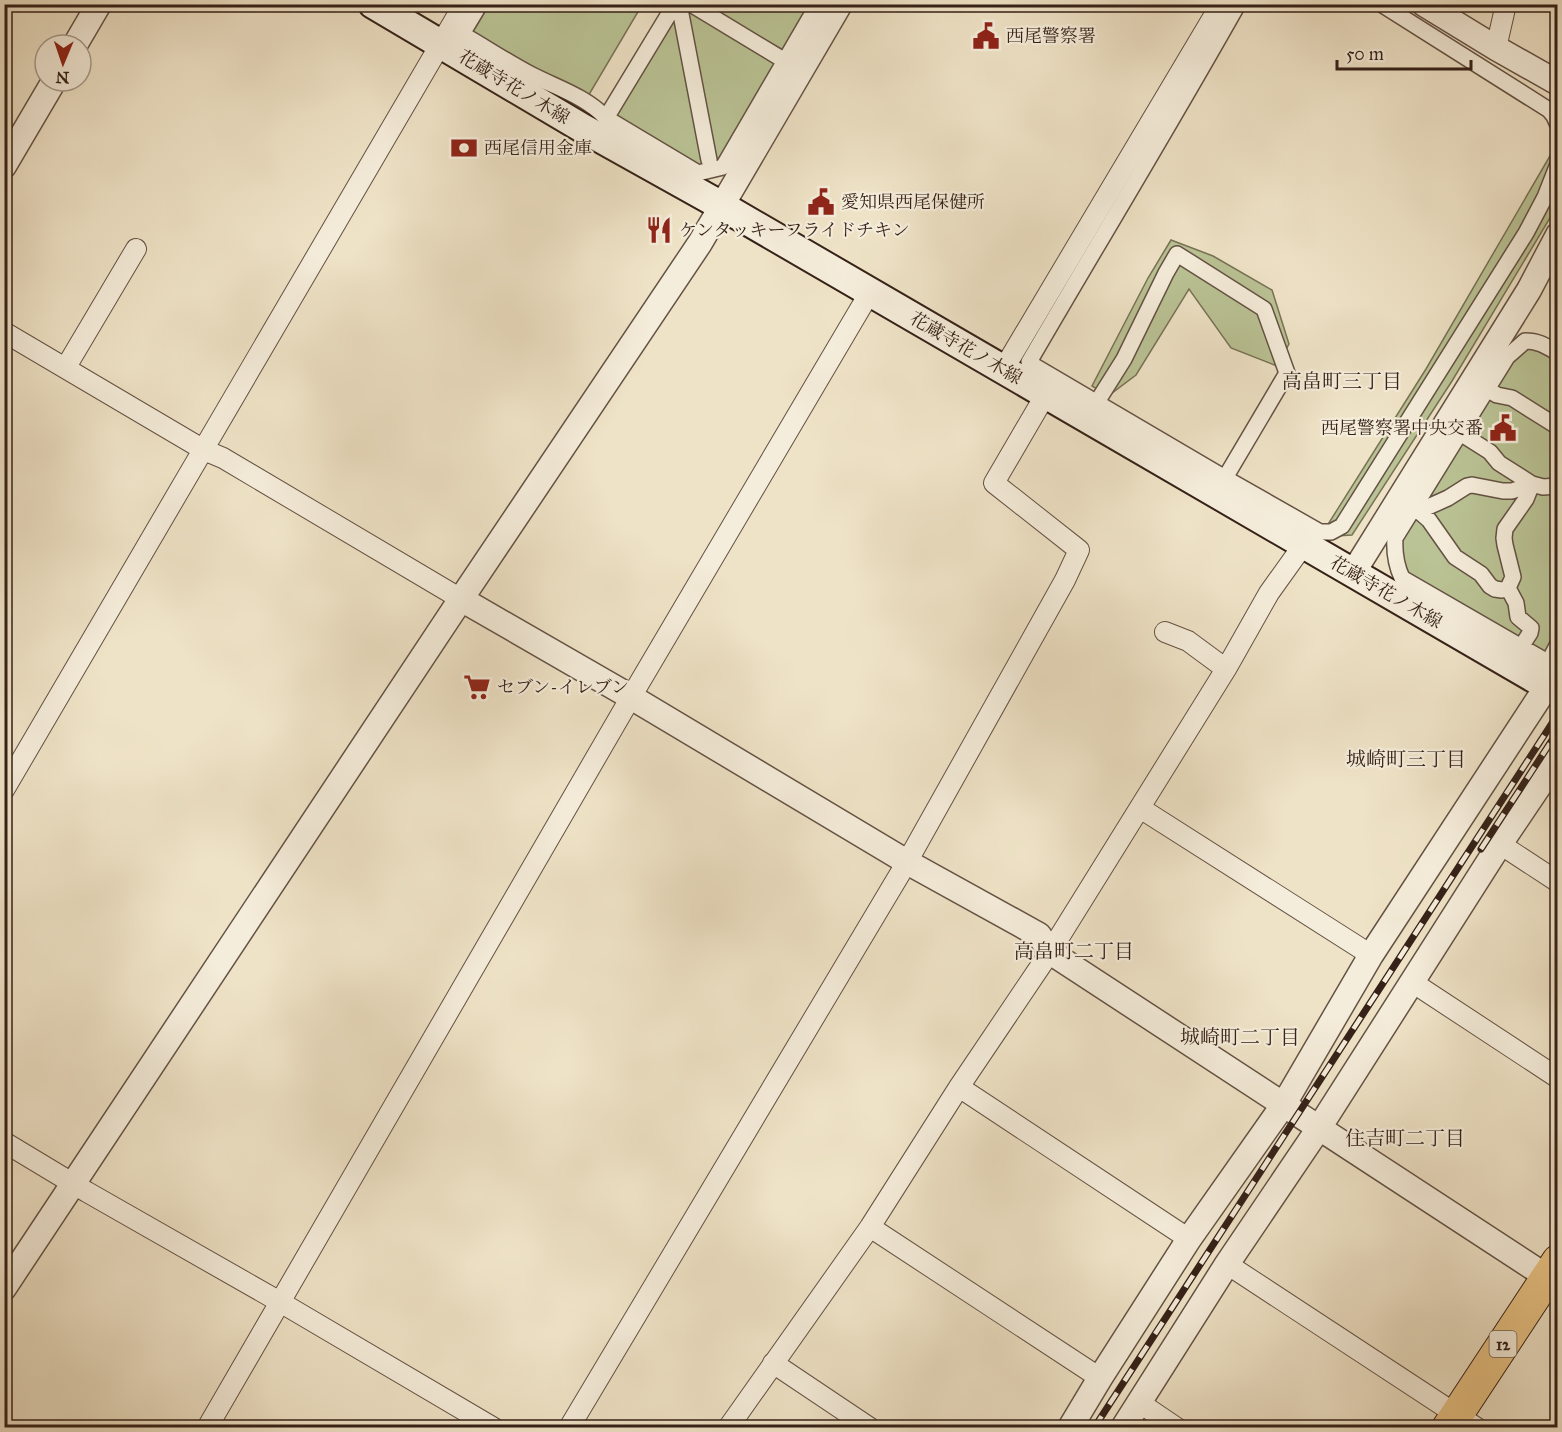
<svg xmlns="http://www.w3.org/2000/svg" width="1562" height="1432" font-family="'IM FELL Great Primer','Noto Serif JP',serif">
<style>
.green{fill:#bac395;stroke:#787256;stroke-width:1.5}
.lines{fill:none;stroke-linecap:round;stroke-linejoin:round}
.pedestrian-casing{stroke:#645244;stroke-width:18}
.minor-casing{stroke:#645244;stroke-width:22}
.tertiary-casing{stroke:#645244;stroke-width:27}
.secondary-casing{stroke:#352118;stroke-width:32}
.primary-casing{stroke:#352118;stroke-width:34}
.pedestrian{stroke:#f5eddb;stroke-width:15}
.minor{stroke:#f5eddb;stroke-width:20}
.tertiary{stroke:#f5eddb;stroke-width:24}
.secondary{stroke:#f5eddb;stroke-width:28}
.primary{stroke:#e8c284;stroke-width:32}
.rail-casing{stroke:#352118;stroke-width:7}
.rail{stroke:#f5eddb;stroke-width:4.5;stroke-dasharray:14;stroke-linecap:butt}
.labels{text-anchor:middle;stroke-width:4.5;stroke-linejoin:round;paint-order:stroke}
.shield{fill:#f5eddb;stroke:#6f5e52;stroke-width:1.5}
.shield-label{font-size:16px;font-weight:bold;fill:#352118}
.poi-label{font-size:18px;fill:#352118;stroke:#f5eddb;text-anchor:start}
.street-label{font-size:18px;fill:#352118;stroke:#f5eddb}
.neighbourhood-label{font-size:20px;fill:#352118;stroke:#f5eddb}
</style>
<rect width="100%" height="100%" fill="#efe3c7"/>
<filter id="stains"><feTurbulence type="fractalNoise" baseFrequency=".00333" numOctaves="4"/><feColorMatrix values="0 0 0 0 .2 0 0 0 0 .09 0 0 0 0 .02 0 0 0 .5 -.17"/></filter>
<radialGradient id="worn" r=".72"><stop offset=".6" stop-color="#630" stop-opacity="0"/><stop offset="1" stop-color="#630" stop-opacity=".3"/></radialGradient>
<!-- green -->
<path class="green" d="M706,4L812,5L785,51L709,8L793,60L726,170L700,180L599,122L666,5H701L707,7Z
M484,5H642L587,98L472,32L473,24Z
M1554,149L1557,150L1558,202L1556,208L1452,381L1352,535L1320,537L1426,369Z
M1171,240L1213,256L1272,290L1289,344L1277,366L1231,348L1189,289L1136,375L1108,396L1092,386L1148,278Z
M1540,346L1557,358V662L1405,573L1397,543L1493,386L1525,347Z"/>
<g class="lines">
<defs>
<path id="pedestrian" d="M480,4L462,34C485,47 507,62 530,74C557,88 585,96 606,118L698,173L723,167L818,4
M679,4L709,160
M691,4L785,61
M1381,4L1549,110L1554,116L1558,125
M606,118L675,4
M1558,353C1546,346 1539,341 1525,341L1507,357L1395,538C1394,553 1396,565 1402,578L1558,668
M1029,362C1098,243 1170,125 1238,4
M1031,364L1225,478L1320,532H1331L1342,526L1526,233L1545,197L1558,164
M1487,389L1497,395L1512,398L1558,427
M1097,402L1124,359L1166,273L1177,254L1264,309L1287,373L1225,478
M1460,433L1490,452L1499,463L1532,484L1526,499L1505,529L1504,538L1505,545L1513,577L1508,588L1516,603L1518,617L1531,628L1530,633L1521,647
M1414,507L1429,520L1455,557L1481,574L1490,586L1495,589L1502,590L1508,588
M1419,511L1448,498L1467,486L1472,485L1503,491H1512L1532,484L1543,487L1558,486
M1548,663L1558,644"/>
<path id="minor" d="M1496,48L1506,4
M4,332L204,450L223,458L461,599
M66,367L136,249
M1003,370L1221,4
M1165,632L1188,641L1226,669
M4,790L464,4
M1140,808L1371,955
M1500,844L1558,882
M1412,982L1558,1078
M959,1087L1189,1239
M4,1142L87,1192L280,1302L494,1428
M870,1227L1100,1378
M1227,1264L1477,1428
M773,1363L870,1428
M1140,1403L1177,1428
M207,1428L631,697L870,292
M569,1428L907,862L1065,580L1079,550L994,483L1046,394
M728,1428L870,1227L959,1087L1050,952L1226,669L1269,593L1304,544"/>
<path id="tertiary" d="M1424,4L1496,48L1558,83
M75,45L99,4
M4,166L54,81
M1353,573L1529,290L1558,235
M461,599L631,697L907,862L1039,935L1050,952L1558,1284
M4,1288L461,599L700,243L840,4
M1070,1428L1100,1378L1189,1239L1284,1104L1371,955L1547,686
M1123,1428L1227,1264L1319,1128L1500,844L1558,758"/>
<path id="secondary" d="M373,4L584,129L722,206L1558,692"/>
<path id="primary" d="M1448,1428L1558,1261"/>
</defs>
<!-- pedestrian casing -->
<use href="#pedestrian" class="pedestrian-casing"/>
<!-- minor casing -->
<use href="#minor" class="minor-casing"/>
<!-- tertiary casing -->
<use href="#tertiary" class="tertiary-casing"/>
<!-- secondary casing -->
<use href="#secondary" class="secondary-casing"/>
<!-- primary casing -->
<use href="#primary" class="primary-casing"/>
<!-- pedestrian -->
<use href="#pedestrian" class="pedestrian"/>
<!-- minor -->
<use href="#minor" class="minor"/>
<!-- tertiary -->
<use href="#tertiary" class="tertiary"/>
<!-- secondary -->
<use href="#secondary" class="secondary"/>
<!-- primary -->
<use href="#primary" class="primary"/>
<defs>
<path id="rail" d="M1481,849L1558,731
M1094,1428L1558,714"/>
</defs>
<!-- rail casing -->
<use href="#rail" class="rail-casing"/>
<!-- rail -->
<use href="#rail" class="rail"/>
</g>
<!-- icons -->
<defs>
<symbol id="civic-bare" viewBox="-9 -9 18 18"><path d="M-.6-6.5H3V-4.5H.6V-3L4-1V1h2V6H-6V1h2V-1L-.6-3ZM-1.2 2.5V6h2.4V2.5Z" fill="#8f2418" stroke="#f5eddb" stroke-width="2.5" paint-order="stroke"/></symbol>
<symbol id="bank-bare" viewBox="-9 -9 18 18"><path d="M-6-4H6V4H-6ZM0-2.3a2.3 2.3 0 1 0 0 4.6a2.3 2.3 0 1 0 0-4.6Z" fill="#8f2418" stroke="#f5eddb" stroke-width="2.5" paint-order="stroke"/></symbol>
<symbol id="restaurant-bare" viewBox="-9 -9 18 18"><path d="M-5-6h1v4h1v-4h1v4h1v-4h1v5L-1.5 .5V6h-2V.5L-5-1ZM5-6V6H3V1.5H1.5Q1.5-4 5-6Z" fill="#8f2418" stroke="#f5eddb" stroke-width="2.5" paint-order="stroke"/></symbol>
<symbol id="supermarket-bare" viewBox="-9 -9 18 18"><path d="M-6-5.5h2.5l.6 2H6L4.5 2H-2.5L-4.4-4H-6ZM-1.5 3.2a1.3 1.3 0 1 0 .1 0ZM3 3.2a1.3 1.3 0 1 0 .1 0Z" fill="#8f2418" stroke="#f5eddb" stroke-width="2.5" paint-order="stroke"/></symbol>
</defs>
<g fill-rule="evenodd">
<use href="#civic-bare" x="967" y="17" width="38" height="38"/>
<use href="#bank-bare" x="445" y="129" width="38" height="38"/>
<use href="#civic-bare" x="802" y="183" width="38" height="38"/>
<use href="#restaurant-bare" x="640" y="211" width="38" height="38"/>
<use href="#civic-bare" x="1484" y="409" width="38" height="38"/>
<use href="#supermarket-bare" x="458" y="668" width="38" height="38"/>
</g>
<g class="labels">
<!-- shield labels -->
<rect class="shield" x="1489.5" y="1331" width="27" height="26" rx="4.5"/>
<g class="shield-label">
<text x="1503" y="1350">12</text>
</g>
<!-- poi labels -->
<g class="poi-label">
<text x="1006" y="42">西尾警察署</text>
<text x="484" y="154">西尾信用金庫</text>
<text x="841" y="208">愛知県西尾保健所</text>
<text x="679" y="236">ケンタッキーフライドチキン</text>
<text x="1483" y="434" text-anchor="end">西尾警察署中央交番</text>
<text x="497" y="693">セブン-イレブン</text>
</g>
<!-- street labels -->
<g class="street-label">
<text transform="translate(514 87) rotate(31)" y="6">花蔵寺花ノ木線</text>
<text transform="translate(966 348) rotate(30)" y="6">花蔵寺花ノ木線</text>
<text transform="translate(1386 592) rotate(30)" y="6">花蔵寺花ノ木線</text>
</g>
<!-- neighbourhood labels -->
<g class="neighbourhood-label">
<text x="1342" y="388">高畠町三丁目</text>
<text x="1406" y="766">城崎町三丁目</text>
<text x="1074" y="958">高畠町二丁目</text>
<text x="1240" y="1044">城崎町二丁目</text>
<text x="1405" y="1145">住吉町二丁目</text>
</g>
</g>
<!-- margin -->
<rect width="1562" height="1432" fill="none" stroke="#efe3c7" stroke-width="24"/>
<rect x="6" y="6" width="1550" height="1420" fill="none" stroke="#352118" stroke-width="3"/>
<rect x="12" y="12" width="1538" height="1408" fill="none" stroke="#352118" stroke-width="1.5"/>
<!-- north arrow -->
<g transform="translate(63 63) rotate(182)"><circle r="28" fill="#f5eddb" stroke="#a89b8d" stroke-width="1.5"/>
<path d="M0-4.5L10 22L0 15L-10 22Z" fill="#8f2418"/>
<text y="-9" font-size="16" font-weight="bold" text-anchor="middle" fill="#352118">N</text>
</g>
<!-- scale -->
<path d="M1337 60v9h134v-9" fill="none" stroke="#352118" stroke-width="3"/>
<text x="1346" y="60" font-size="18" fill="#352118" stroke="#f5eddb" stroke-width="4.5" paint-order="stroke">50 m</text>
<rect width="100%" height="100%" filter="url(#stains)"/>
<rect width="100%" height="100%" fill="url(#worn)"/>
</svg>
